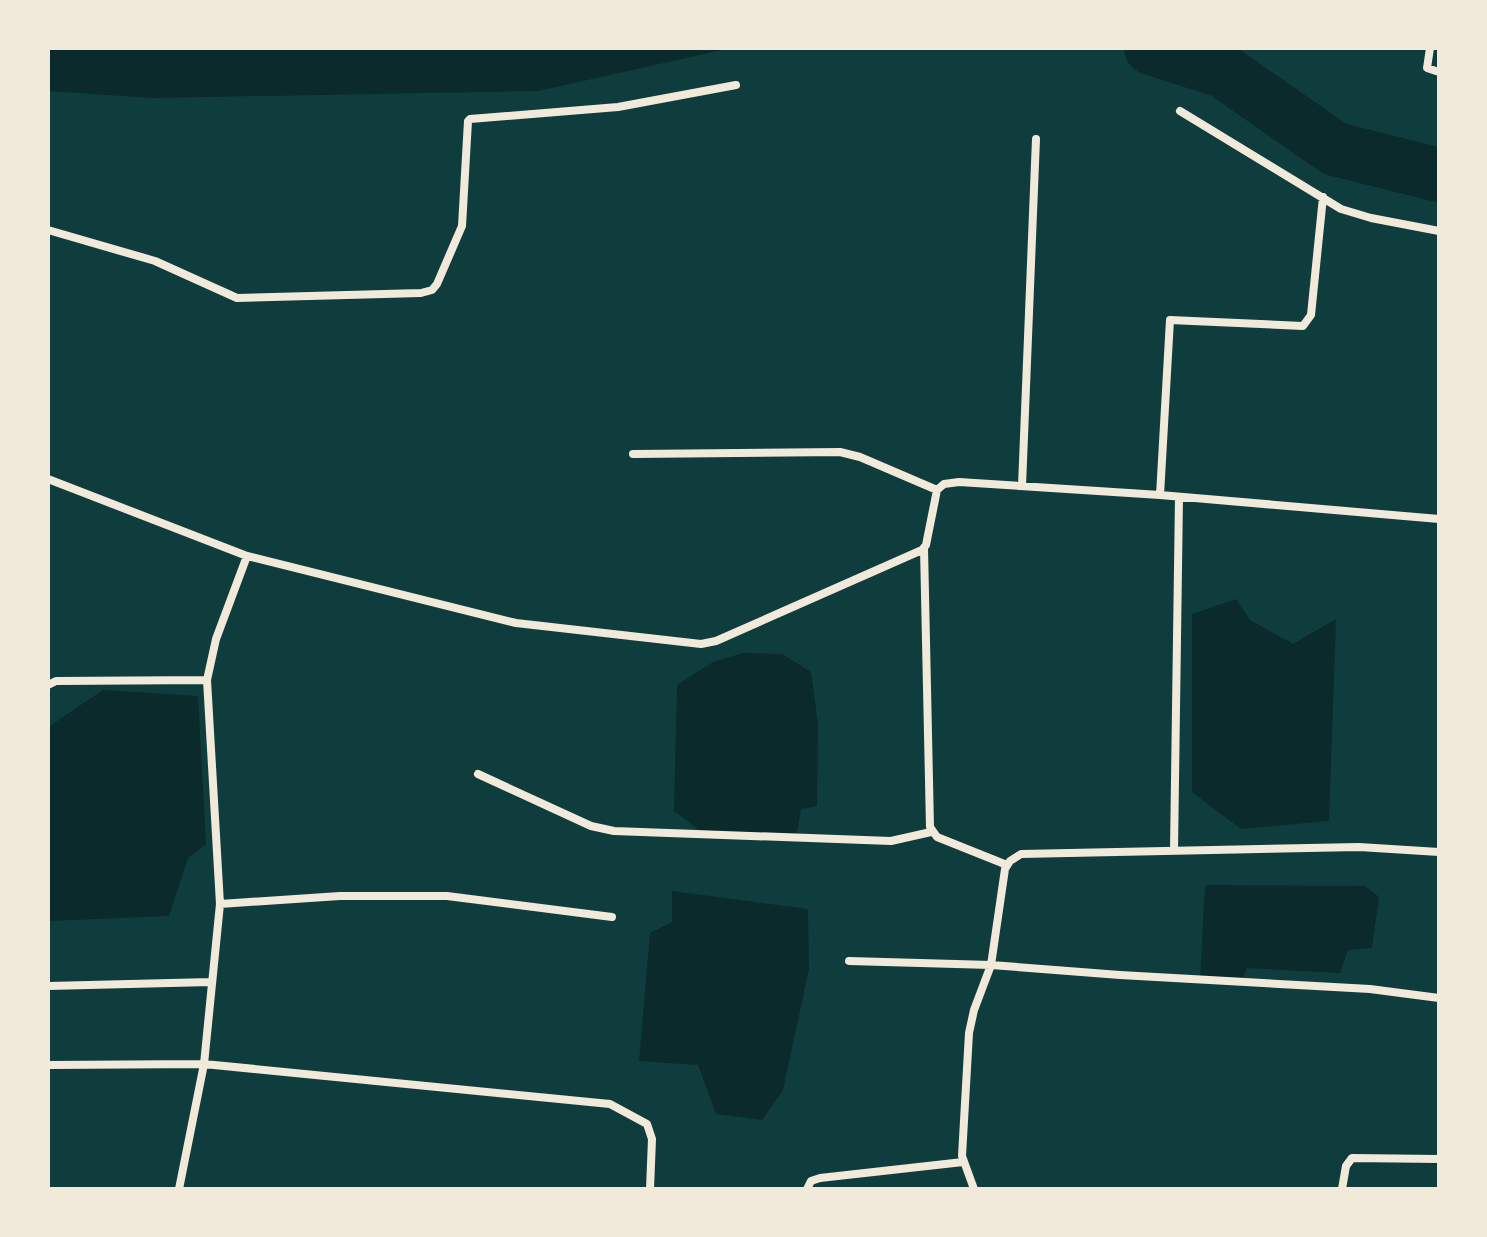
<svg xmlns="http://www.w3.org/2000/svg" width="1487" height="1237" font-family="Figtree,sans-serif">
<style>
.water{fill:#0a2a2b}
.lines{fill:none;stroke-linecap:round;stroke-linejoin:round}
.river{stroke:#0a2a2b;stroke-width:54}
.minor{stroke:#f1e9da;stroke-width:8}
</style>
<rect width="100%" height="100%" fill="#0f3d3e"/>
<!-- water -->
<path class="water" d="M48,48H731L538,91L152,98L48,91Z
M1236,599L1250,620L1293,644L1336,619L1329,821L1241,829L1192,792V614Z
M743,653L782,654L811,672L818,724L817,806L801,809L796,837L699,830L674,811L677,685L713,662Z
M103,690L198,696L206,844L188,858L169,916L48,921V727Z
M1205,885L1365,886L1379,897L1372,948L1348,950L1340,973L1247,968L1240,985L1200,981Z
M672,891L808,909L809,969L783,1090L762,1120L716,1114L698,1065L639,1061L650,933L672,922Z"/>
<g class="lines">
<!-- river -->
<path class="river" d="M1151,48L1223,71L1335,149L1439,175"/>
<!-- minor -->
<path class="minor" d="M1430,48L1427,68L1439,72
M1180,111L1341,209L1371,218L1439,231
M48,230L155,261L237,298L421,293L432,290L437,284L462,226L468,121L470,119L618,107L736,85
M633,454L840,452L860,457L937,490
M48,479L247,556L516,623L701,644L716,641L922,550L926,545L937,490L944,484L959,482L1160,495L1439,519
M1022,486L1036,139
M1160,495L1170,320L1303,326L1311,315L1323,197
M924,548L930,827L937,837L1007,865
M48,685L56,681L207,680
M478,774L591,826L614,831L891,841L931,832
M1174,851L1179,497
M220,904L340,896H447L612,917
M849,961L991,965L1120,975L1370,989L1439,998
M48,986L211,982
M48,1065L204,1064L220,904L207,680L216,639L247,556
M179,1189L204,1064L610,1104L647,1124L652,1139L650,1189
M807,1189L811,1181L820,1178L963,1162
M974,1189L962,1156L969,1033L974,1010L991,965L1005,869L1010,861L1021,854L1359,847L1439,852
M1342,1189L1346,1166L1352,1158L1439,1159"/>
</g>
<!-- border -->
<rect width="1487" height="1237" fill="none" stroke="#f1e9da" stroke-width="100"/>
</svg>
